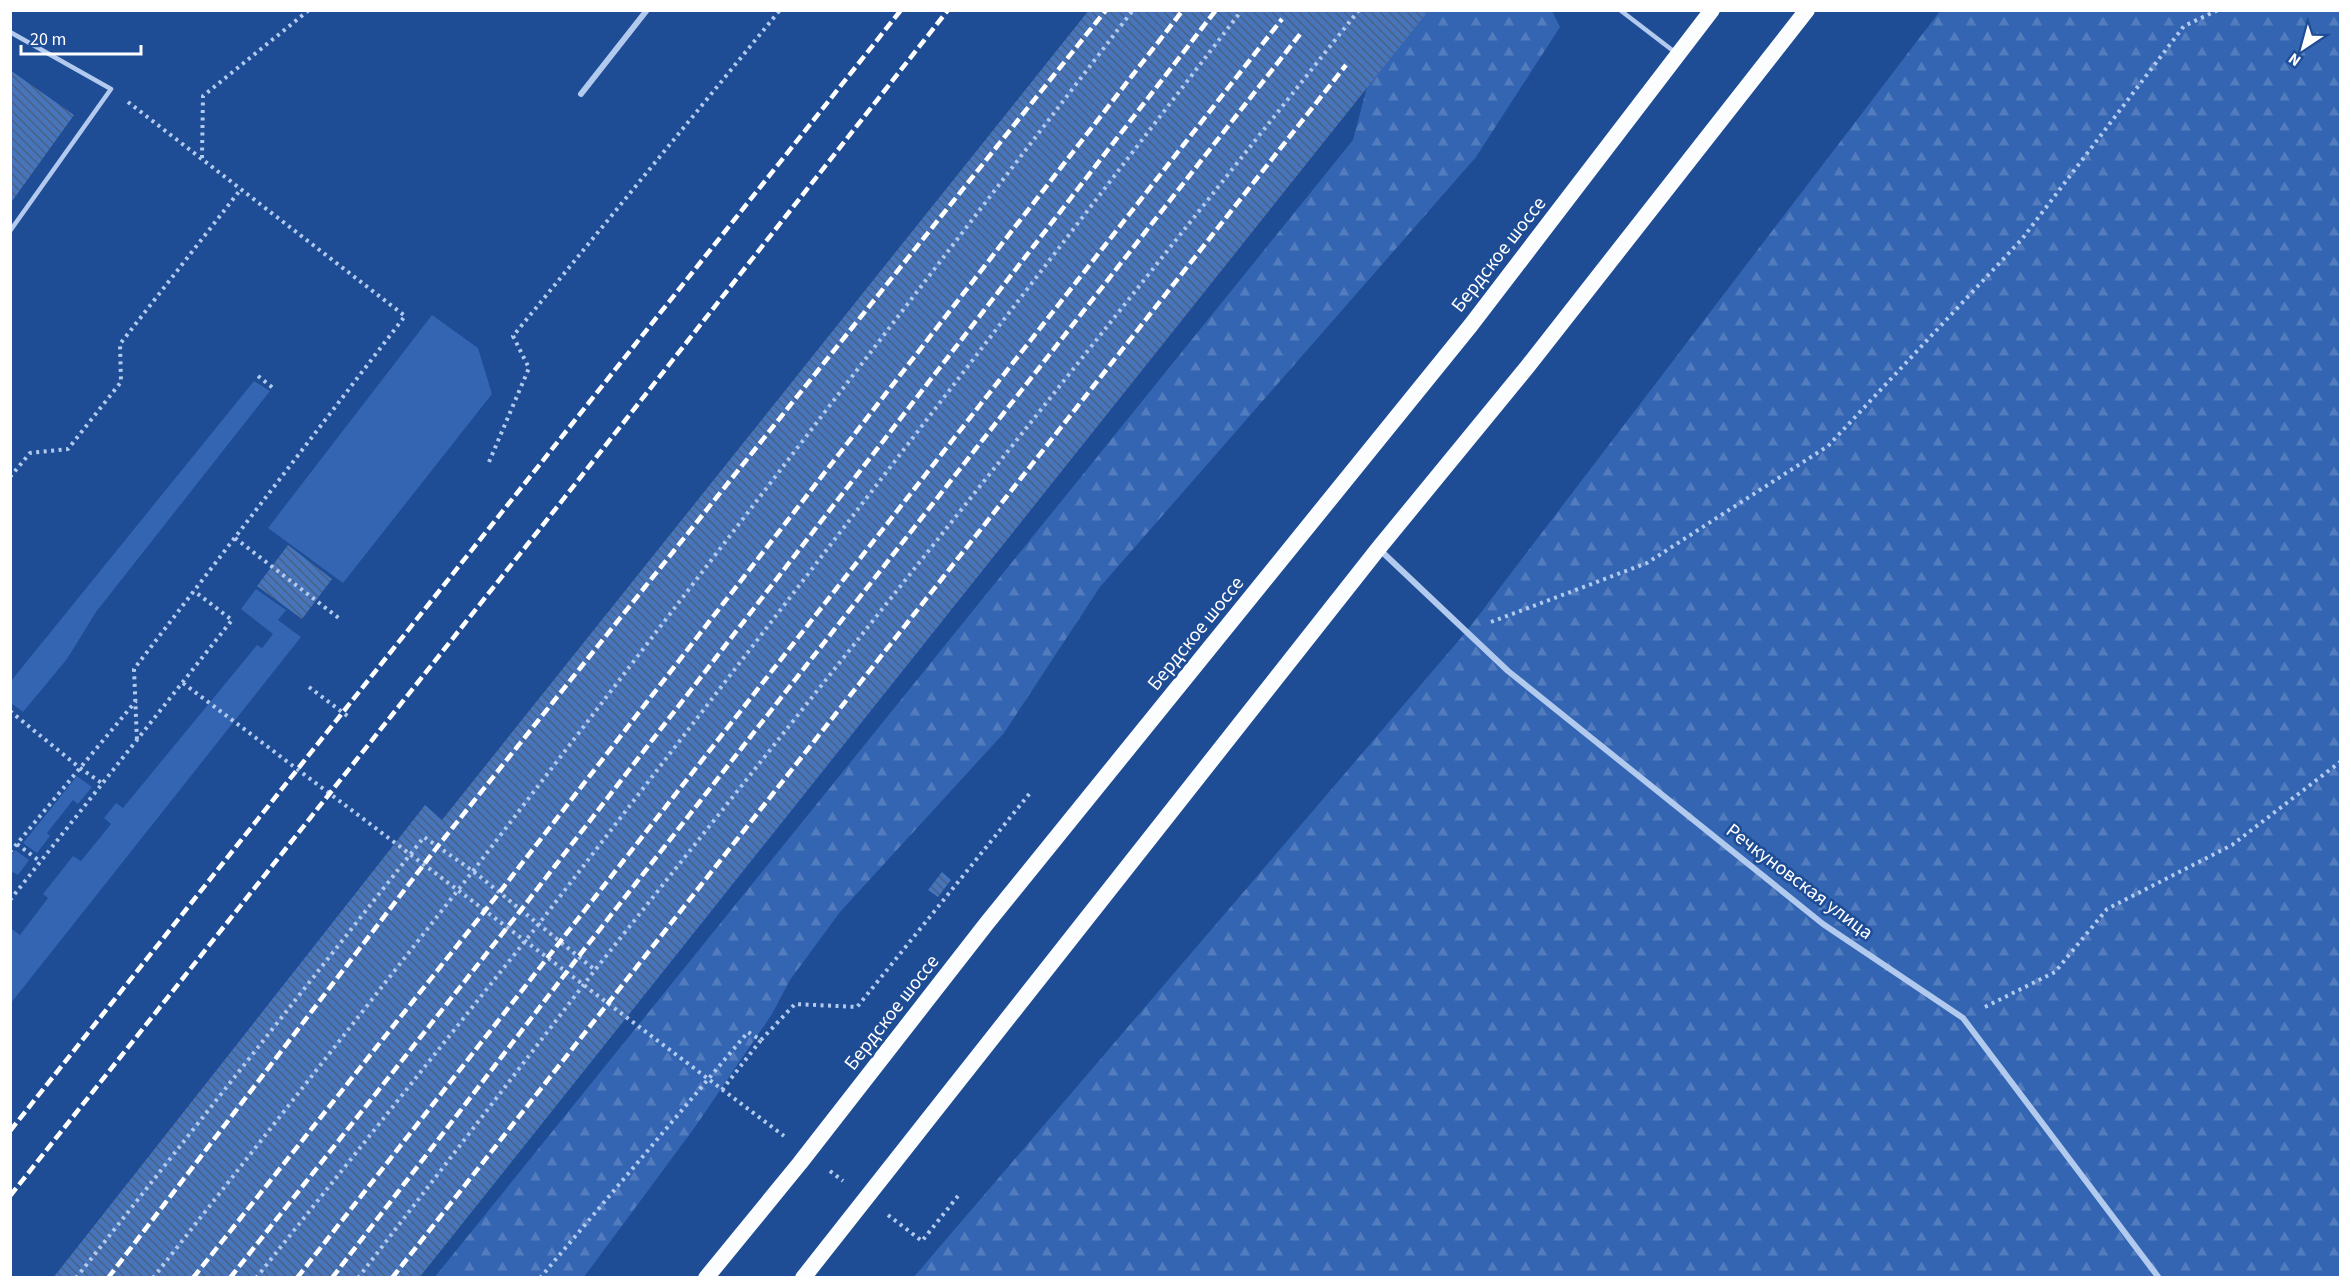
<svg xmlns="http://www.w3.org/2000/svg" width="2351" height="1288" font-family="'Source Sans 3',sans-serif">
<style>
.grass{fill:#3365b2}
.forest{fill:url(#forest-firs)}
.building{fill:url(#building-back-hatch)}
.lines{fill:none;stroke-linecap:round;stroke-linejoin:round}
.path{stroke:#b2caee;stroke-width:4;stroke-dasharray:3 4.5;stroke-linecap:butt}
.service{stroke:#b2caee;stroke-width:4.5}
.minor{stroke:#b2caee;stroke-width:6}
.trunk{stroke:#fcfdff;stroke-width:16}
.rail{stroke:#fff;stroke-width:4.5;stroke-dasharray:10 4.5;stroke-linecap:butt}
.labels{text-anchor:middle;stroke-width:5;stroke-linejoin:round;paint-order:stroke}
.street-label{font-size:20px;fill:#fff;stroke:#1e4c95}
</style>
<defs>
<pattern id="forest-firs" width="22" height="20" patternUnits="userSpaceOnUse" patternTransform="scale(1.5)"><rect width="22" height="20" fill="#3365b2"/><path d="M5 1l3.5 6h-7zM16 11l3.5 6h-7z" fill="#527cbe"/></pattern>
<pattern id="building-back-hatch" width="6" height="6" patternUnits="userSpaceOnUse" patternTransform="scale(1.5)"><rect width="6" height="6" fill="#4775bb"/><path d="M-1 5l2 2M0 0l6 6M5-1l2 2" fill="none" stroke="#4a6084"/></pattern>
</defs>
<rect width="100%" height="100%" fill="#1e4c95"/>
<!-- grass -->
<path class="grass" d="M432,315L478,348L492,394L343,583L268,528Z
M254,381L270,391L96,612L67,659L23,712L11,703V681Z
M256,589L286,610L278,620L301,637L11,1003V932L12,929L20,935L48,898L43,894L73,856L81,861L111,824L104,818L116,803L123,808L257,645L262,648L273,634L241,609Z
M77,776L92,787L78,804L73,800L47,833L50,836L37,853L23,843Z
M15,850L29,860L18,875L13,872L11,875V856Z"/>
<!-- forest -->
<path class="forest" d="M1387,11H1552L1560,27L1476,157L1100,587L1004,733L840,912L790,980L772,1014L695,1127L584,1277L434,1278L1353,140Z
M1940,11H2340V1277L913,1278L1466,632Z"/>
<!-- building -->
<path class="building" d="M1089,10H1429L419,1278H53L425,805L442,820Z
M10,70L74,115L10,204Z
M288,545L332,579L302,619L257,586Z
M942,872L951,880L938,897L928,890Z"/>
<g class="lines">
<!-- path -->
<path class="path" d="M128,102L405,316L134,669L137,741
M202,158L203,96L309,10
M258,376L273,388
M489,462L529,368L513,336L780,10
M10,477L30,453L68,449L121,382L120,344L241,189
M235,538L340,619
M1491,622L1647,563L1828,446L2022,239L2184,26L2218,10
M183,683L784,1136
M309,687L350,718
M10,711L80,768L103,784
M17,844L41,862
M10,852L136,701
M10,900L232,620L194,591
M1985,1007L2055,972L2107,909L2232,845L2340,762
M722,1090L761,1040
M830,1171L843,1181
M888,1215L922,1241L958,1196
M76,1278L424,837L473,871L595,970
M153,1278L473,871L1133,10
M256,1278L538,925L1242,10
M358,1278L595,970L1359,10
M540,1278L748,1032L761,1040L795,1004L857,1007L1030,793"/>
<!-- service -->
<path class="service" d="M1620,10L1676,53
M10,32L111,89L10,231"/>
<!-- minor -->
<path class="minor" d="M581,94L647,10
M1379,549L1508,671L1823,924L1963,1018L2159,1278"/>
<!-- trunk -->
<path class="trunk" d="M706,1278L800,1163L987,923L1471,325L1712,10
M803,1278L1378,549L1528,366L1807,10"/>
<!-- rail -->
<path class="rail" d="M10,1131L901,10
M10,1196L550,516L948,10
M108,1278L438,846L1106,10
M193,1278L499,893L1183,10
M230,1278L521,910L1216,10
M297,1278L1282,19
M332,1278L579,956L1301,33
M392,1278L1346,65"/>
</g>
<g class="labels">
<!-- street labels -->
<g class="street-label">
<text transform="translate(1498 254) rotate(-52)" y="7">Бердское шоссе</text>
<text transform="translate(1195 633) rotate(-51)" y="7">Бердское шоссе</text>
<text transform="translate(1800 881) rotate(37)" y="7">Речкуновская улица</text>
<text transform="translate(891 1012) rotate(-52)" y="7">Бердское шоссе</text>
</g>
</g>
<!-- border -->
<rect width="2351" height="1288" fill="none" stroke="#ffffff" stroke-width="24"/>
<!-- north arrow -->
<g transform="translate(2303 48) rotate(216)" stroke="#1e4c95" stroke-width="4.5" paint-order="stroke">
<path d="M0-4.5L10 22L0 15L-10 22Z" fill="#ffffff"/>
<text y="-9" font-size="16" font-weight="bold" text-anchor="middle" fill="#ffffff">N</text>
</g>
<!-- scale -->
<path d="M21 45v9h120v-9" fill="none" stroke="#ffffff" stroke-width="3"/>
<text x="30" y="45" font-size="18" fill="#ffffff" stroke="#1e4c95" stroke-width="4.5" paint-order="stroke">20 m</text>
</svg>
